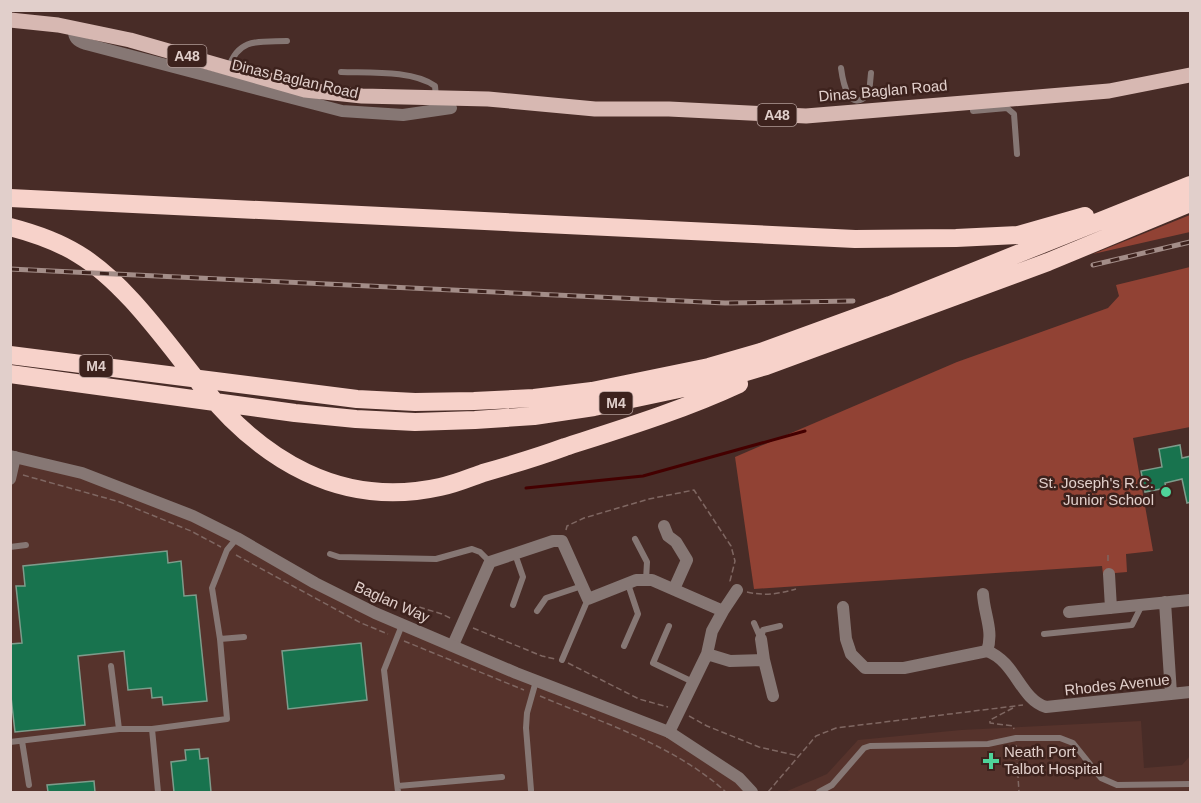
<svg xmlns="http://www.w3.org/2000/svg" width="1201" height="803" font-family="Arial,sans-serif">
<style>
.built{fill:#56332c}
.green{fill:#914234}
.lines{fill:none;stroke-linecap:round;stroke-linejoin:round}
.stream{stroke:#400;stroke-width:3}
.building{fill:#18734e;stroke:#7d9c8b;stroke-width:1.5}
.path{stroke:#7f6762;stroke-width:1.5;stroke-dasharray:6 3;stroke-linecap:butt}
.service{stroke:#867774;stroke-width:6}
.minor{stroke:#867774;stroke-width:12}
.tertiary{stroke:#867774;stroke-width:12}
.primary{stroke:#d7b8b2;stroke-width:15}
.motorway{stroke:#f7d2ca;stroke-width:18}
.rail-casing{stroke:#a38d88;stroke-width:5}
.rail{stroke:#3d221d;stroke-width:3;stroke-dasharray:9;stroke-linecap:butt}
.poi-dot{fill:#4fd399;stroke:#3d221d;stroke-width:2}
.labels{text-anchor:middle;stroke-width:5;stroke-linejoin:round;paint-order:stroke}
.shield{fill:#3d221d;stroke:#b09b97;stroke-width:1.5}
.shield-label{font-size:14px;font-weight:bold;fill:#e1cfcb}
.street-label{font-size:15px;fill:#e1cfcb;stroke:#3d221d}
.poi-label{font-size:15px;fill:#e1cfcb;stroke:#3d221d;text-anchor:end}
</style>
<rect width="100%" height="100%" fill="#482c27"/>
<!-- built -->
<path class="built" d="M10,456L82,473L193,516L315,583L669,732L739,778L747,792H11Z
M1141,721L1144,768L1182,765L1190,756V792H785L827,774L858,740L961,730Z"/>
<!-- green -->
<path class="green" d="M1190,215V232L1093,254Z
M1190,267V427L1133,438L1153,551L1126,554L1127,572L1103,574L1102,566L754,589L735,457L957,362L1108,308L1119,296L1116,285Z"/>
<g class="lines">
<!-- stream -->
<path class="stream" d="M526,488L643,476L805,431"/>
</g>
<!-- building -->
<path class="building" d="M1180,445L1182,458L1191,456V502L1187,503L1182,479L1165,483L1166,488L1145,492L1141,471L1162,467L1159,449Z
M167,551L168,563L181,561L184,596L196,595L207,701L163,705L162,697L152,698L151,688L128,690L124,651L78,656L85,725L15,732L10,688V644L22,643L16,586H25L23,566Z
M361,643L367,700L288,709L282,651Z
M199,749L200,759L208,758L211,792H174L171,762L186,760L185,750Z
M94,781L95,792H48L47,785Z"/>
<g class="lines">
<!-- path -->
<path class="path" d="M23,475L120,502L191,531L221,547
M566,530L567,526L584,518L649,499L694,490L731,546L735,561L730,581L731,582
M236,555L361,623L388,634
M1108,555V564
M747,592C765,596 778,594 796,589
M376,594L442,614L452,619
M473,628L542,656L555,659
M404,641L524,690
M568,663L639,699L668,707
M540,696C603,723 674,745 726,792
M1013,708L990,720V723L1013,726L1014,729
M689,716L707,726L759,747L799,756
M1016,745L1019,792
M768,792L816,736L836,728L1023,705"/>
<!-- service -->
<path class="service" d="M229,67C239,37 260,42 287,41
M841,68C843,83 849,114 869,94L871,73
M341,72C369,73 413,70 435,86L436,97
M972,103L973,111L1007,108L1014,114L1017,154
M635,539L647,562L646,580
M10,547L26,545
M330,554L339,557L436,559L472,549L480,552L490,562
M513,605L523,577L515,554
M537,611L546,598L582,586
M754,623L761,639L763,630L780,626
M669,626L653,663L693,682
M1044,634L1132,625L1142,605
M220,639L244,637
M624,646L638,614L628,584
M562,660L588,599
M111,666L119,729
M152,729L158,792
M22,741L29,785
M10,742L119,729H152L227,719L220,639L212,588L227,550L237,538
M398,786L502,777
M531,790L526,728L527,713L536,681
M398,792L384,670L402,625
M819,792L832,785L864,748L870,746L988,744L1016,738H1060L1073,743L1101,778L1117,785L1190,784"/>
<!-- minor -->
<path class="minor" d="M74,28C73,38 77,41 86,44L342,111L403,115L451,108
M10,479L15,457
M664,526L668,536L676,542L687,560L674,589
M1109,574L1111,608
M983,594C984,614 994,631 987,651
M1165,602L1171,694
M843,607L846,639L851,654L865,668H904L987,651C1016,662 1020,699 1046,707L1190,692
M723,611L737,590
M1069,612L1190,600
M761,639L764,660L773,696
M453,645L490,562L553,541H562L588,599L636,580H652L723,611L712,631L707,654L669,732
M707,654L730,661L764,660"/>
<!-- tertiary -->
<path class="tertiary" d="M10,456L82,473L193,516L237,538L315,583L375,613L516,673L669,732L739,778L752,792"/>
<!-- primary -->
<path class="primary" d="M10,20L58,25L130,40L305,90L362,96L488,99L595,109H669L806,116L1109,91L1190,75"/>
<!-- motorway -->
<path class="motorway" d="M10,198L855,239L956,238L1018,235L1085,216
M10,227C33,233 57,241 78,254C125,282 166,342 201,385C261,460 341,509 440,487C455,484 469,478 483,473C511,465 538,457 565,447C624,428 683,410 739,384
M10,355L357,399L415,402L474,401L534,398L592,391L709,367L761,352L890,305L1190,185
M10,374L295,413L356,419L415,422L475,420L534,416L594,407L712,382L766,366L1048,262L1190,203"/>
<defs>
<path id="rail" d="M1093,265L1190,242
M10,269L725,303L853,301"/>
</defs>
<!-- rail casing -->
<use href="#rail" class="rail-casing"/>
<!-- rail -->
<use href="#rail" class="rail"/>
</g>
<!-- markers -->
<g class="poi-dot">
<circle cx="1166" cy="492" r="6"/>
<path d="M988 752h6v6h6v6h-6v6h-6v-6h-6v-6h6z"/>
</g>
<g class="labels">
<!-- shield labels -->
<g class="shield">
<rect x="167.5" y="45" width="39" height="22" rx="4.5"/>
<rect x="757.5" y="104" width="39" height="22" rx="4.5"/>
<rect x="79.5" y="355" width="33" height="22" rx="4.5"/>
<rect x="599.5" y="392" width="33" height="22" rx="4.5"/>
</g>
<g class="shield-label">
<text x="187" y="61">A48</text>
<text x="777" y="120">A48</text>
<text x="96" y="371">M4</text>
<text x="616" y="408">M4</text>
</g>
<!-- street labels -->
<g class="street-label">
<text transform="translate(295 79) rotate(13)" y="5">Dinas Baglan Road</text>
<text transform="translate(883 91) rotate(-5)" y="5">Dinas Baglan Road</text>
<text transform="translate(392 602) rotate(24)" y="5">Baglan Way</text>
<text transform="translate(1117 685) rotate(-6)" y="5">Rhodes Avenue</text>
</g>
<!-- poi labels -->
<g class="poi-label">
<text x="1154" y="488">St. Joseph's R.C.<tspan x="1154" dy="17">Junior School</tspan></text>
<text x="1004" y="757" text-anchor="start">Neath Port<tspan x="1004" dy="17">Talbot Hospital</tspan></text>
</g>
</g>
<!-- border -->
<rect width="1201" height="803" fill="none" stroke="#e1cfcb" stroke-width="24"/>
</svg>
